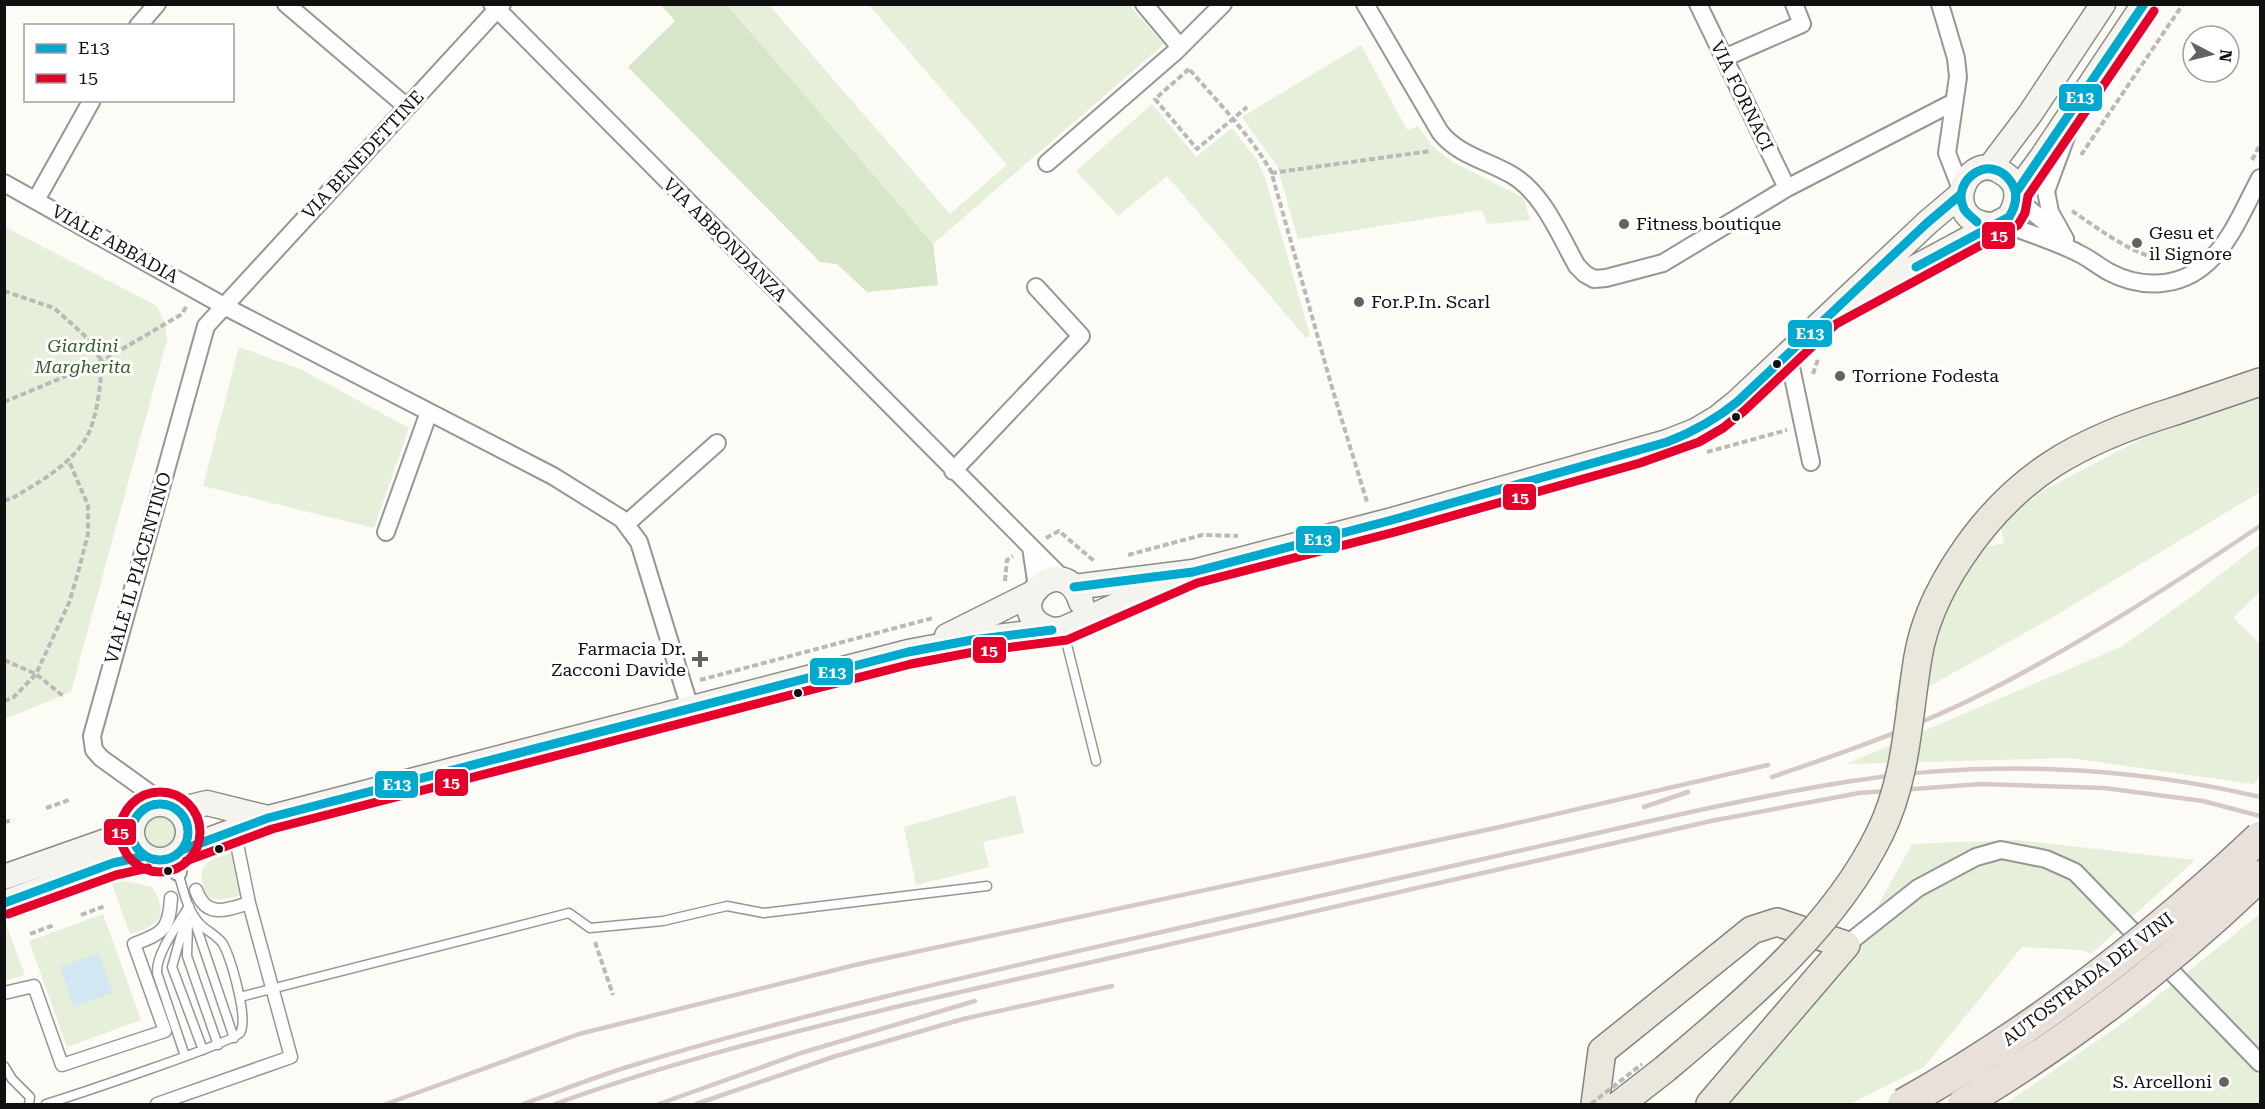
<svg xmlns="http://www.w3.org/2000/svg" width="2265" height="1109" font-family="'Roboto Serif',serif">
<style>
.green{fill:#e6efd9}
.forest{fill:#d7e5c8}
.water{fill:#d1e7f1}
.lines{fill:none;stroke-linecap:round;stroke-linejoin:round}
.service-casing{stroke:#969694;stroke-width:11}
.pedestrian-casing{stroke:#969694;stroke-width:15}
.minor-casing{stroke:#969694;stroke-width:20}
.secondary-casing{stroke:#8d8c8a;stroke-width:27}
.primary-casing{stroke:#848381;stroke-width:30}
.path{stroke:#b9b9b8;stroke-width:4;stroke-dasharray:6 3;stroke-linecap:butt}
.service{stroke:#fffefe;stroke-width:8}
.pedestrian{stroke:#fffefe;stroke-width:12}
.minor{stroke:#fffefe;stroke-width:16}
.secondary{stroke:#f4f3ed;stroke-width:24}
.primary{stroke:#eae7dc;stroke-width:27}
.rail{stroke:#d7c8c8;stroke-width:4.5}
.primary-bridge-casing{stroke:#848381;stroke-width:30;stroke-linecap:butt}
.motorway-bridge-casing{stroke:#848381;stroke-width:33;stroke-linecap:butt}
.path-bridge{stroke:#b9b9b8;stroke-width:4;stroke-dasharray:6 3;stroke-linecap:butt}
.primary-bridge{stroke:#eae7dc;stroke-width:27}
.motorway-bridge{stroke:#e8e0d9;stroke-width:30}
.bus-1-casing{stroke:#fff;stroke-width:14}
.bus-2-casing{stroke:#fff;stroke-width:14}
.bus-1{stroke:#00a9ce;stroke-width:9}
.bus-2{stroke:#e4002b;stroke-width:9}
.poi-dot{fill:#636260;stroke:#fff;stroke-width:2}
.bus-dot{fill:#101010;stroke:#fff;stroke-width:2}
.labels{text-anchor:middle;stroke-width:6;stroke-linejoin:round;paint-order:stroke}
.street-label{font-size:18px;fill:#101010;stroke:#fff}
.poi-label{font-size:18px;fill:#101010;stroke:#fff;text-anchor:start}
.park-label{font-size:18px;font-style:italic;fill:#346028;stroke:#fff}
.line-badge{stroke:#fff;stroke-width:2}
.badge-label{font-size:16px;text-anchor:middle;font-weight:bold;fill:#fff}
</style>
<rect width="100%" height="100%" fill="#fcfbf6"/>
<!-- green -->
<path class="green" d="M727,5H769L950,214L1007,165L869,5H1129L1164,44L933,244Z
M1361,45L1407,130L1418,126L1432,146L1451,161L1524,198L1530,220L1487,224L1482,210L1298,239L1277,166L1242,117Z
M1152,104L1196,157L1232,128L1256,159L1264,175L1310,335L1306,338L1167,176L1118,216L1076,171Z
M5,227L157,306L165,324L167,340L71,692L5,719Z
M239,347L300,369L409,428L374,528L203,486Z
M2260,396V492L2053,617L1894,706L1909,630L1945,557L2004,543L2000,524L2044,490L2147,436Z
M2260,544V592L2233,618L2260,644V776L2254,784L2070,758L1846,764L2121,647L2191,597Z
M1015,795L1024,833L983,842L989,867L916,885L904,827Z
M145 832a16 16 0 1 1 32 0a16 16 0 1 1-32 0Z
M2017,840L2195,860L2091,954L2082,950L2022,947L1924,1067L1850,1104H1728L1855,947L1912,844Z
M232,853L240,895C228,899 220,901 208,897C193,868 205,860 232,853Z
M125,881L152,887C170,916 159,925 130,934L112,884Z
M103,914L141,1020L67,1047L29,941Z
M2260,914V1104H2005L2130,1018Z
M6,924L25,975L5,981L4,925Z"/>
<!-- forest -->
<path class="forest" d="M661,5H727L933,244L938,285L867,292L837,264L820,262L628,67L675,21Z"/>
<!-- water -->
<path class="water" d="M99,953L113,993L74,1007L60,967Z"/>
<g class="lines">
<defs>
<path id="service" d="M1063,629L1096,761
M186,918L172,967L203,1050
M194,920L234,1038
M188,924L187,956L218,1045
M240,997L569,913L590,928L663,921L727,906L764,913L987,886
M185,1056L157,973C156,952 179,924 189,906
M4,1066L12,1079L30,1097L29,1104
M46,1104C69,1097 234,1042 240,1033C249,1019 231,959 223,944C217,935 206,931 199,923C187,910 183,889 178,872"/>
<path id="pedestrian" d="M196,890C206,919 226,910 249,903
M4,993L34,986L62,1065L165,1031L134,944C163,933 169,930 171,898
M157,1104L291,1057L249,903L238,849"/>
<path id="minor" d="M286,4L407,107
M492,4L1031,547
M1144,4L1180,47
M1365,4L1440,132C1459,156 1487,160 1512,175C1543,193 1560,236 1577,266L1585,274L1594,279L1606,278L1663,263L1787,188L1954,102
M1698,4L1787,188
M1940,4L1956,58L1958,77L1947,153L1961,189
M138,26L157,4
M1724,58L1802,24L1794,4
M1047,163L1175,52L1223,4
M4,183L224,306L553,476L622,519L639,542L690,708
M2017,199L2058,233
M36,200L92,100
M2001,222C2026,233 2053,240 2078,253C2089,258 2098,266 2109,272C2141,289 2180,288 2207,263C2231,242 2245,206 2260,178
M2065,239L2050,212L2046,191L2067,134
M1788,353L1811,462
M953,471L1081,336L1036,287
M626,524L717,443
M386,532L429,412
M1037,587L1031,547L1065,581
M165,804L101,758L94,750L92,736L206,326L502,4
M176,856L178,872
M1846,945L1918,888L1976,857L2001,850L2046,859L2075,872L2260,1063"/>
<path id="secondary" d="M1990,167L2030,114L2103,4
M2017,191L2042,157L2144,4
M1860,297L2009,217C2016,206 2020,194 2013,182C2009,177 2004,173 1998,170C1962,153 1940,223 1992,225
M1074,587L1193,572L1392,520L1667,442L1695,431L1717,418L1737,402L1927,223L1960,195
M1052,630C994,612 1063,544 1081,602
M947,636L1033,593
M132 832a28 28 0 1 1 56 0a28 28 0 1 1-56 0Z
M178,810L207,803L268,818
M182,850L268,818L908,652L972,640L1063,629L1193,572
M4,877L132,832
M4,903L113,863L145,856"/>
<path id="primary" d="M2175,411L2260,382
M1595,1104L1602,1051L1752,930L1777,922L1846,945L1710,1104
M1620,1104L1665,1069"/>
</defs>
<!-- service casing -->
<use href="#service" class="service-casing"/>
<!-- pedestrian casing -->
<use href="#pedestrian" class="pedestrian-casing"/>
<!-- minor casing -->
<use href="#minor" class="minor-casing"/>
<!-- secondary casing -->
<use href="#secondary" class="secondary-casing"/>
<!-- primary casing -->
<use href="#primary" class="primary-casing"/>
<!-- path -->
<path class="path" d="M1189,69L1155,99L1197,149L1247,107
M1190,70C1218,102 1249,134 1271,171L1333,391L1367,502
M2081,155L2183,4
M2252,160L2260,145
M1271,173L1431,151
M2072,211C2098,228 2143,264 2174,259
M4,291L54,308L84,335L102,361L4,402
M1813,374L1818,359
M1707,452L1787,430
M4,500L11,499C37,483 70,466 86,438C97,420 101,383 102,361L182,314L187,305
M1046,538L1059,531L1094,561
M1128,555L1202,535L1238,536
M1005,581L1007,560L1013,556
M4,660L36,674L63,696
M700,680L933,618
M4,701L14,697L36,674L69,603L79,569L88,534V505L68,459
M46,808L69,800
M4,822L13,820
M81,915L105,906
M30,934L54,925
M595,942L613,995"/>
<!-- service -->
<use href="#service" class="service"/>
<!-- pedestrian -->
<use href="#pedestrian" class="pedestrian"/>
<!-- minor -->
<use href="#minor" class="minor"/>
<!-- secondary -->
<use href="#secondary" class="secondary"/>
<!-- primary -->
<use href="#primary" class="primary"/>
<!-- rail -->
<path class="rail" d="M1772,777C1845,752 1918,727 1988,691C2082,643 2172,585 2260,526
M1644,807L1688,792
M386,1104L579,1034L859,964L1500,827L1768,765
M523,1104C557,1092 590,1079 624,1068C832,1004 1046,959 1258,910C1368,885 1479,860 1589,835C1676,815 1763,795 1852,781C1985,760 2129,766 2260,797
M555,1104C670,1062 789,1033 908,1004L1711,821L1859,793L1981,784L2104,788L2203,801L2260,816
M659,1104L801,1053L975,1001
M696,1104L836,1056L963,1019L1112,986"/>
<defs>
<path id="primary-bridge" d="M1665,1069C1744,1002 1834,928 1880,833C1907,778 1908,717 1918,657C1924,621 1940,588 1960,558C2016,473 2081,440 2175,411"/>
<path id="motorway-bridge" d="M1903,1104C2034,1031 2152,939 2260,837
M1963,1104C2069,1040 2171,962 2260,876"/>
</defs>
<!-- primary-bridge casing -->
<use href="#primary-bridge" class="primary-bridge-casing"/>
<!-- motorway-bridge casing -->
<use href="#motorway-bridge" class="motorway-bridge-casing"/>
<!-- path-bridge -->
<path class="path-bridge" d="M1591,1104L1642,1064"/>
<!-- primary-bridge -->
<use href="#primary-bridge" class="primary-bridge"/>
<!-- motorway-bridge -->
<use href="#motorway-bridge" class="motorway-bridge"/>
<defs>
<path id="bus-1" d="M2017,191L2144,4
M1916,267L2009,217C2016,206 2019,194 2011,182C1990,151 1950,181 1964,209C1967,214 1973,218 1977,222
M1074,587L1193,572L1392,520L1667,442C1693,432 1715,420 1737,402L1927,223L1960,195
M132 832a28 28 0 1 1 56 0a28 28 0 1 1-56 0Z
M182,850L268,818L908,652L972,640L1052,630
M4,903L113,863L145,856"/>
<path id="bus-2" d="M120 832a40 40 0 1 1 80 0a40 40 0 1 1-80 0Z
M186,861L272,829L911,664L974,652L1067,640L1197,583L1395,532L1640,463L1699,442L1723,428L1744,411L1836,324L2018,225L2025,213L2028,196L2154,11
M8,914L116,875L148,868"/>
</defs>
<!-- bus-1 casing -->
<use href="#bus-1" class="bus-1-casing"/>
<!-- bus-2 casing -->
<use href="#bus-2" class="bus-2-casing"/>
<!-- bus-1 -->
<use href="#bus-1" class="bus-1"/>
<!-- bus-2 -->
<use href="#bus-2" class="bus-2"/>
</g>
<!-- markers -->
<g class="poi-dot">
<circle cx="1624" cy="224" r="6"/>
<circle cx="2137" cy="243" r="6"/>
<circle cx="1359" cy="302" r="6"/>
<circle cx="1840" cy="376" r="6"/>
<path d="M697 650h6v6h6v6h-6v6h-6v-6h-6v-6h6z"/>
<circle cx="2224" cy="1082" r="6"/>
</g>
<g class="bus-dot">
<circle cx="1777" cy="364" r="5"/>
<circle cx="1736" cy="417" r="5"/>
<circle cx="798" cy="693" r="5"/>
<circle cx="219" cy="849" r="5"/>
<circle cx="168" cy="871" r="5"/>
</g>
<g class="labels">
<!-- street labels -->
<g class="street-label">
<text transform="translate(1742 96) rotate(64)" y="6">VIA FORNACI</text>
<text transform="translate(363 155) rotate(-47)" y="6">VIA BENEDETTINE</text>
<text transform="translate(725 240) rotate(45)" y="6">VIA ABBONDANZA</text>
<text transform="translate(115 244) rotate(29)" y="6">VIALE ABBADIA</text>
<text transform="translate(138 568) rotate(-74)" y="6">VIALE IL PIACENTINO</text>
<text transform="translate(2088 979) rotate(-37)" y="6">AUTOSTRADA DEI VINI</text>
</g>
<!-- poi labels -->
<g class="poi-label">
<text x="1636" y="230">Fitness boutique</text>
<text x="2149" y="239">Gesu et<tspan x="2149" dy="21">il Signore</tspan></text>
<text x="1371" y="308">For.P.In. Scarl</text>
<text x="1852" y="382">Torrione Fodesta</text>
<text x="686" y="655" text-anchor="end">Farmacia Dr.<tspan x="686" dy="21">Zacconi Davide</tspan></text>
<text x="2212" y="1088" text-anchor="end">S. Arcelloni</text>
</g>
<!-- park labels -->
<g class="park-label">
<text x="83" y="352">Giardini<tspan x="83" dy="21">Margherita</tspan></text>
</g>
</g>
<g class="line-badge">
<rect x="2058" y="83" width="45" height="29" rx="6" fill="#00a9ce"/>
<rect x="1981" y="221" width="35" height="29" rx="6" fill="#e4002b"/>
<rect x="1787" y="319" width="46" height="29" rx="6" fill="#00a9ce"/>
<rect x="1502" y="483" width="35" height="28" rx="6" fill="#e4002b"/>
<rect x="1295" y="525" width="46" height="29" rx="6" fill="#00a9ce"/>
<rect x="972" y="636" width="35" height="28" rx="6" fill="#e4002b"/>
<rect x="809" y="657" width="45" height="29" rx="6" fill="#00a9ce"/>
<rect x="434" y="768" width="35" height="29" rx="6" fill="#e4002b"/>
<rect x="374" y="770" width="45" height="29" rx="6" fill="#00a9ce"/>
<rect x="103" y="818" width="34" height="28" rx="6" fill="#e4002b"/>
</g>
<g class="badge-label">
<text x="2080" y="103">E13</text>
<text x="1999" y="241">15</text>
<text x="1810" y="339">E13</text>
<text x="1520" y="503">15</text>
<text x="1318" y="545">E13</text>
<text x="989" y="656">15</text>
<text x="832" y="678">E13</text>
<text x="451" y="788">15</text>
<text x="397" y="790">E13</text>
<text x="120" y="838">15</text>
</g>
<!-- border -->
<rect width="2265" height="1109" fill="none" stroke="#101010" stroke-width="12"/>
<!-- legend -->
<rect x="24" y="24" width="210" height="78" fill="#ffffff" stroke="#9f9f9f" stroke-width="1.5"/>
<rect x="36" y="44" width="30" height="9" fill="#00a9ce" stroke="#9f9f9f" stroke-width="1.5"/>
<text x="78" y="54" font-size="18" fill="#101010">E13</text>
<rect x="36" y="74" width="30" height="9" fill="#e4002b" stroke="#9f9f9f" stroke-width="1.5"/>
<text x="78" y="84" font-size="18" fill="#101010">15</text>
<!-- north arrow -->
<g transform="translate(2211 54) rotate(97)"><circle r="28" fill="#ffffff" stroke="#9f9f9f" stroke-width="1.5"/>
<path d="M0-4.5L10 22L0 15L-10 22Z" fill="#636260"/>
<text y="-9" font-size="16" font-weight="bold" text-anchor="middle" fill="#101010">N</text>
</g>
</svg>
